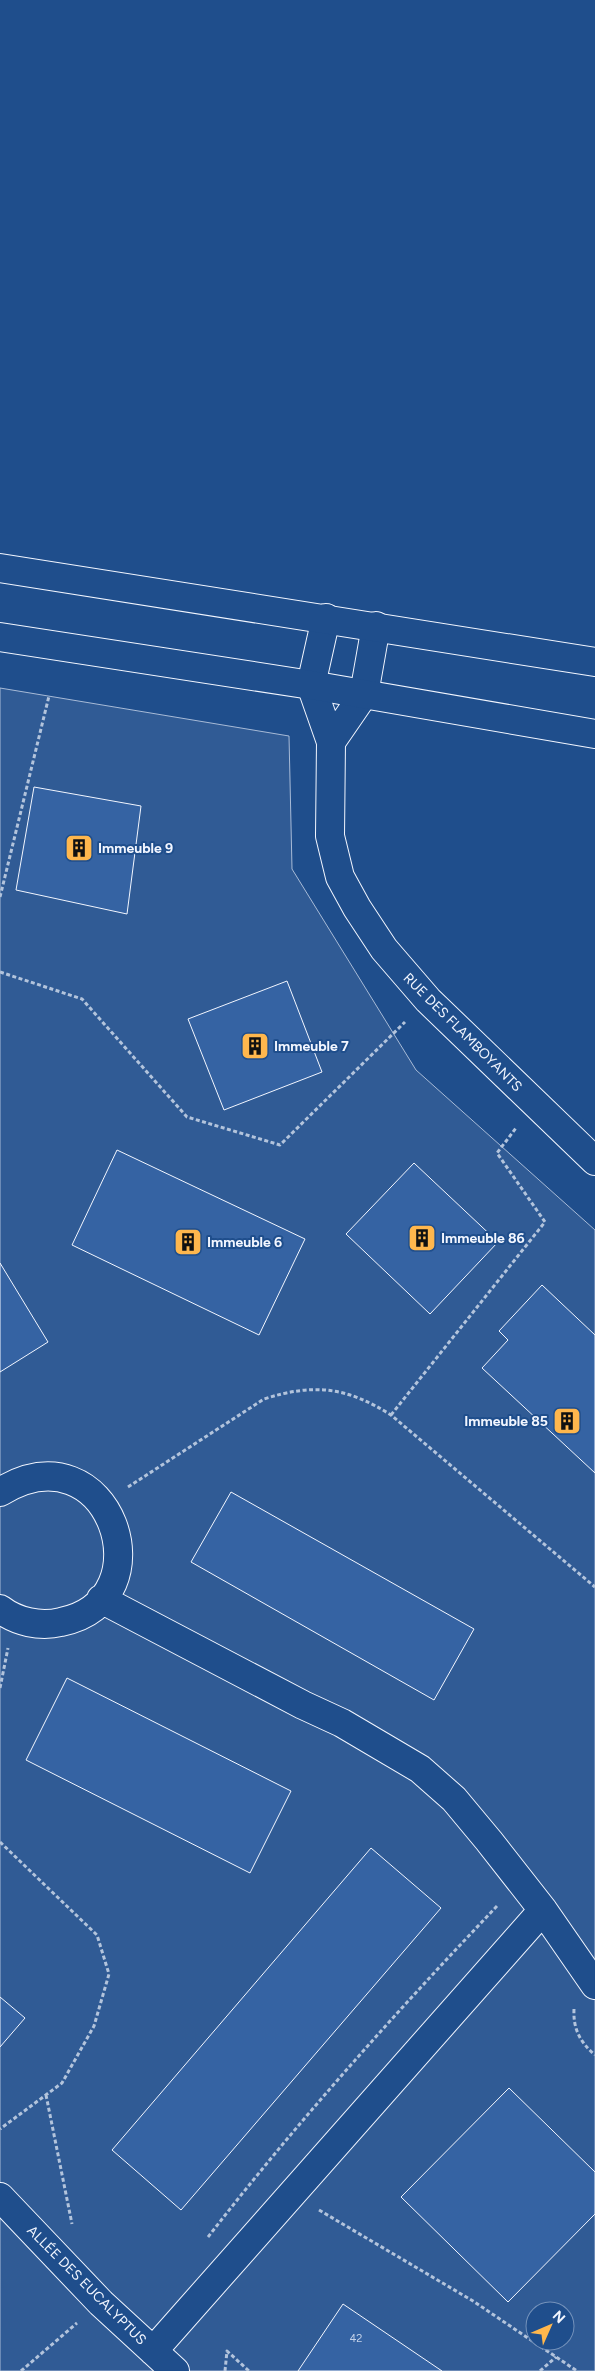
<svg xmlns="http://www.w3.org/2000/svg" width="595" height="2371" font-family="Figtree,sans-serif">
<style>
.built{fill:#305b95;stroke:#a8bbd7;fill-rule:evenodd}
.building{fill:#3563a3;stroke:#f2f6ff}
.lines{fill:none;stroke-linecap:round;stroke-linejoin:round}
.street-casing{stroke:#f2f6ff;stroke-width:30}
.secondary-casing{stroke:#f2f6ff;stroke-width:30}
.path{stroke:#b3c4dc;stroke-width:3;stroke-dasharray:4 2.5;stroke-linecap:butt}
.street{stroke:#1f4e8c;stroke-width:28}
.secondary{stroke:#1f4e8c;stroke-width:28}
.labels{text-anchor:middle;stroke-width:4;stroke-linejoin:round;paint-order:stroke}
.number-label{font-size:11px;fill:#c3d1e8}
.poi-label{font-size:14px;font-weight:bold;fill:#f2f6ff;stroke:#1f4e8c;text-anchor:start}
.street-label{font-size:14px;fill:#f2f6ff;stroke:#1f4e8c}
</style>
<rect width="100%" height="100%" fill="#1f4e8c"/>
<!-- built -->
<path class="built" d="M0,688L289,736L292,869L416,1070L595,1230V2371H0ZM535,2311H565V2341H535Z"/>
<!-- building -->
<path class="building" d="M34,787L141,806L127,914L16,890Z
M287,981L322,1072L224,1110L188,1019Z
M117,1150L305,1239L259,1335L72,1245Z
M414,1163L498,1242L430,1314L346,1234Z
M0,1263L48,1342L0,1372Z
M542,1285L595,1335V1473L482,1368L508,1340L499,1331Z
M231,1492L474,1629L434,1700L191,1562Z
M67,1678L291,1791L250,1873L26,1760Z
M371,1848L441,1908L181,2210L112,2150Z
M0,1997L25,2018L0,2047Z
M509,2088L595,2172V2214L508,2302L401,2197Z
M343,2304L442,2371H298Z"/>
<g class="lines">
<defs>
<path id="street" d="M326,618L311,685L331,742
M376,626L364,694L331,742L330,836L340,877L357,908L384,949L428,1000L595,1161
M0,1492C110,1424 169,1601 61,1622C40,1627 17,1622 0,1609
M101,1599L303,1705L342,1723L420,1769L454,1799L489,1841L543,1910L595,1985
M0,2197L101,2303L175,2371
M153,2351L543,1910"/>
<path id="secondary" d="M0,568L595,662
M0,637L311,685L595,734"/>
</defs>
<!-- street casing -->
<use href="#street" class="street-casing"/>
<!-- secondary casing -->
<use href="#secondary" class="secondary-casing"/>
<!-- path -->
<path class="path" d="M0,897L49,696
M0,972L82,999L187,1117L280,1145L405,1022
M391,1415L545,1222L497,1153L516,1128
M128,1487L264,1399C314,1383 347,1387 391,1415L595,1587
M0,1688L8,1648
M0,1842L97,1935L109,1974L94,2026L62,2083L0,2129
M574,2009C573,2029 580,2042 595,2055
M46,2095L72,2224
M319,2210L473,2301L577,2371
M208,2237C298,2121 396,2012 498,1905
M21,2371L77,2323
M225,2371L227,2351L249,2371
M540,2371L556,2357"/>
<!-- street -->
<use href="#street" class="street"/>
<!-- secondary -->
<use href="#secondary" class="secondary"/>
</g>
<!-- icons -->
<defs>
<symbol id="building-square" viewBox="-11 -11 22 22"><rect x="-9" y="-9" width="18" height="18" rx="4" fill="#ffb74d" stroke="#1f4e8c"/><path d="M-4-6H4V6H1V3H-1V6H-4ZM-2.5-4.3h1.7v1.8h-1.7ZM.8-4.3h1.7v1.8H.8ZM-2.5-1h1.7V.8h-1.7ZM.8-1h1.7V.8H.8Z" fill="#111"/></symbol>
</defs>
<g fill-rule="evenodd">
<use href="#building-square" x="63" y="832" width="32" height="32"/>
<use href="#building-square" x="239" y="1030" width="32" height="32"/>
<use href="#building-square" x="406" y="1222" width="32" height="32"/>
<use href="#building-square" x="172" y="1226" width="32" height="32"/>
<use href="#building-square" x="551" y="1405" width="32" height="32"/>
</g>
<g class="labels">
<!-- number labels -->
<g class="number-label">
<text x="356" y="2342">42</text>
</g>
<!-- poi labels -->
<g class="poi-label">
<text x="98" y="853">Immeuble 9</text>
<text x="274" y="1051">Immeuble 7</text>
<text x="441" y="1243">Immeuble 86</text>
<text x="207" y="1247">Immeuble 6</text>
<text x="548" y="1426" text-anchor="end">Immeuble 85</text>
</g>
<!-- street labels -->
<g class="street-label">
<text transform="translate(463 1032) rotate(45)" y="5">RUE DES FLAMBOYANTS</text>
<text transform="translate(87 2285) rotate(45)" y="5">ALLÉE DES EUCALYPTUS</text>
</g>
</g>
<!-- north arrow -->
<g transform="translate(550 2326) rotate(45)"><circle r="24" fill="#1f4e8c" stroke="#7391ba"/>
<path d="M0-4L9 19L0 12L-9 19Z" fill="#ffb74d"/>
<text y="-8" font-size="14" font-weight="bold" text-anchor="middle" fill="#f2f6ff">N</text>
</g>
</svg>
